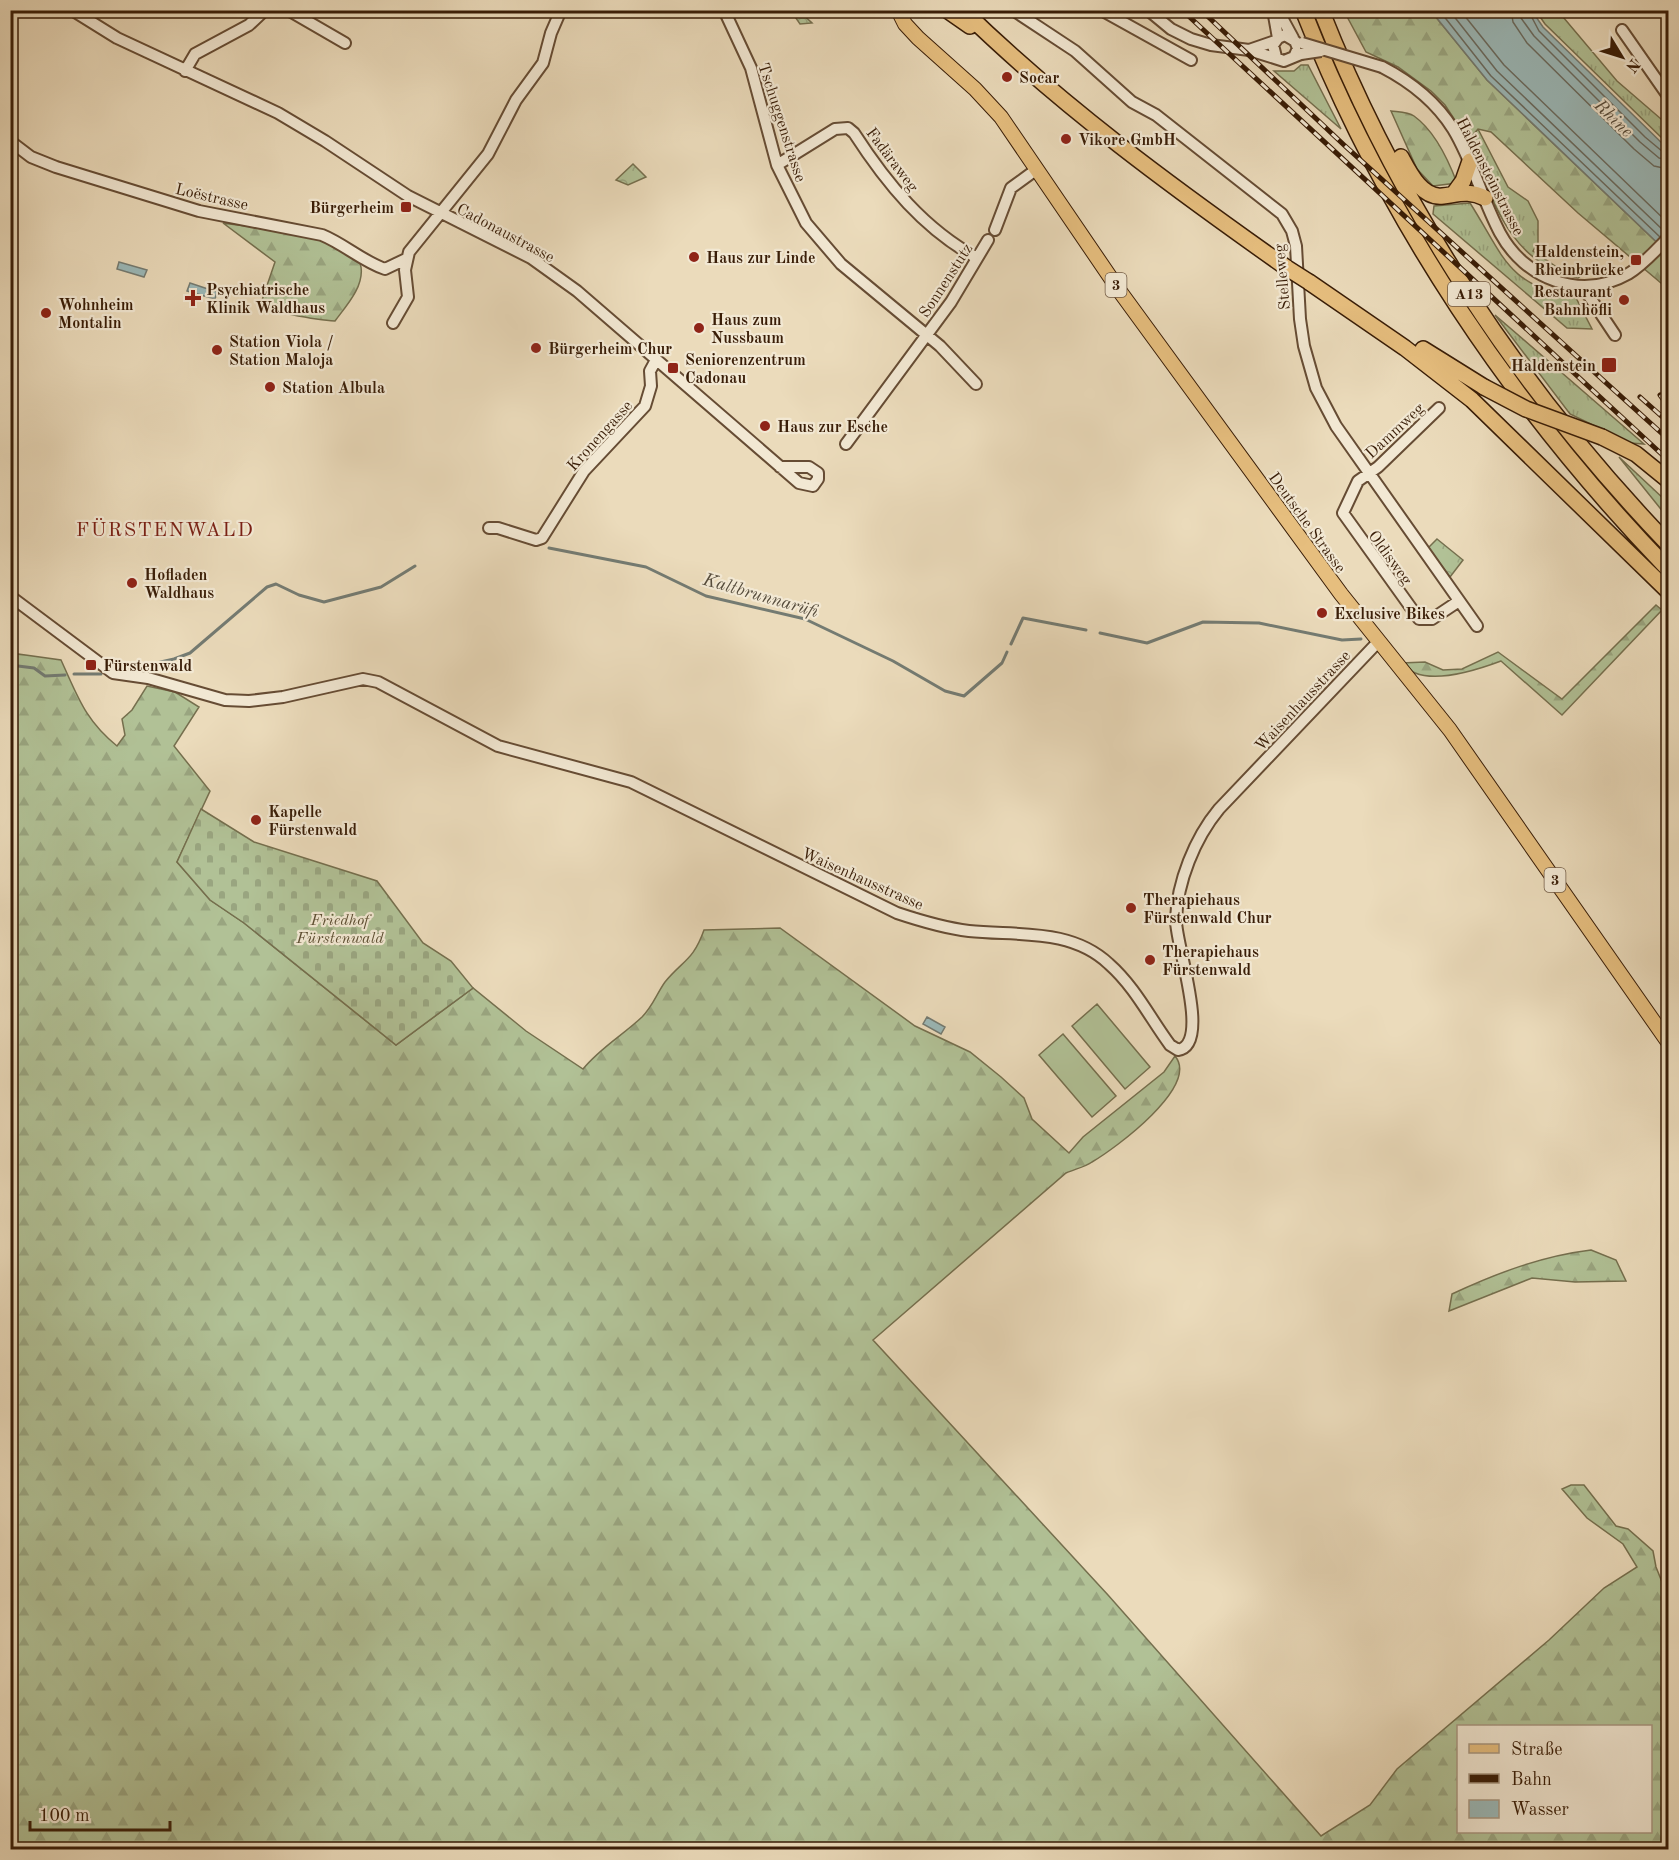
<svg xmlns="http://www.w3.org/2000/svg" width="1679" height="1860" font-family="'Old Standard TT',serif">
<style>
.grass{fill:url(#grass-tufts);stroke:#756f4e;stroke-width:1.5}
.forest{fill:url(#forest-firs);stroke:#756f4e;stroke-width:1.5;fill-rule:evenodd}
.cemetery{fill:url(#cemetery-stones);stroke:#756f4e;stroke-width:1.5}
.park{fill:url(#park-crowns);stroke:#756f4e;stroke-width:1.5}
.pitch{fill:#b1c196;stroke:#756f4e;stroke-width:1.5}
.water{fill:#9bb9b9;stroke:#747b72;stroke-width:1.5}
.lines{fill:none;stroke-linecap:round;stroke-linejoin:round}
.shore{stroke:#6a6b60;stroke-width:1.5}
.stream{stroke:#747b72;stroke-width:3}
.minor-casing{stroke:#664c34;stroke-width:14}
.major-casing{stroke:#391d07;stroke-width:16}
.highway-casing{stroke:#391d07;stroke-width:18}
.minor{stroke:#f2e8d3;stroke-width:10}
.major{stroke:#e6be7e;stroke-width:14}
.highway{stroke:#e6be7e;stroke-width:15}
.rail-casing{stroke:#391d07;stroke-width:5}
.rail{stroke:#f2e8d3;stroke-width:3;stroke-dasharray:9;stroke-linecap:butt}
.minor-bridge-casing{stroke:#664c34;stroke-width:14;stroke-linecap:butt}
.highway-bridge-casing{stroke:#391d07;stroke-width:18;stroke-linecap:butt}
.minor-bridge{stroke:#f2e8d3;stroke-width:10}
.highway-bridge{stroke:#e6be7e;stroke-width:15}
.poi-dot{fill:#8f2418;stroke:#f2e8d3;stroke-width:2}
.labels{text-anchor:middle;stroke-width:4.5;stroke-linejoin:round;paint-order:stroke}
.shield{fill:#f2e8d3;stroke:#705a44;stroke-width:1.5}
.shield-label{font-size:15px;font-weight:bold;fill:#391d07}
.poi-label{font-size:16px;font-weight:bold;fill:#391d07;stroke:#f2e8d3;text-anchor:start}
.street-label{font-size:16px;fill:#391d07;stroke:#f2e8d3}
.park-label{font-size:16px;font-style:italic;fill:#5d4e32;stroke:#f2e8d3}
.water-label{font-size:18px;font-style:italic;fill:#564c3c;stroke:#f2e8d3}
.quarter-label{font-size:20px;letter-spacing:1.5px;fill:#7a1f14;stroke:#f2e8d3}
</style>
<defs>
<pattern id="grass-tufts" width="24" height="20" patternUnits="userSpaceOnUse" patternTransform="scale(1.5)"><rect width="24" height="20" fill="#b1c196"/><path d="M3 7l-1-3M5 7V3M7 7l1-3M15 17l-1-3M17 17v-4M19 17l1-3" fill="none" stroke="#99a580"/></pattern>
<pattern id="forest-firs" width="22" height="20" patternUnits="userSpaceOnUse" patternTransform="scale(1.5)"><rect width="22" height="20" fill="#b1c196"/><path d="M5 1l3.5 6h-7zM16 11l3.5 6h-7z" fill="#99a580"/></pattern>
<pattern id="cemetery-stones" width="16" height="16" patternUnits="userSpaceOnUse" patternTransform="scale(1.5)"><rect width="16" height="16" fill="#b1c196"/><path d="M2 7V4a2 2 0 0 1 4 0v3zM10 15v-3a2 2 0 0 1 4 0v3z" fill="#99a580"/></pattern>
<pattern id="park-crowns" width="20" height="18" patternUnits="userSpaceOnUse" patternTransform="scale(1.5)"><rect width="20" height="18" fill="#b1c196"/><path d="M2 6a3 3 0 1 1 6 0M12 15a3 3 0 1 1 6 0" fill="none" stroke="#99a580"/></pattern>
</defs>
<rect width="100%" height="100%" fill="#ebdbbb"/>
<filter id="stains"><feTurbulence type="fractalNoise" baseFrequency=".00333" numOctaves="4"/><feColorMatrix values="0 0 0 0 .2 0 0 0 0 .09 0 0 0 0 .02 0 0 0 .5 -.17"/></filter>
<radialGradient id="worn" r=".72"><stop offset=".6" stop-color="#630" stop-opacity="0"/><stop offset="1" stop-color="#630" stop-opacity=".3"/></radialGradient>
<!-- grass -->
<path class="grass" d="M1536,11H1558L1617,81L1668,125V144L1545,24Z
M1301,65H1308L1341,129L1274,71H1294Z
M1478,129L1508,187L1528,201L1538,221V243L1533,251L1567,274L1582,275L1578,278C1508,263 1493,199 1468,140Z
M1470,203C1504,256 1506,285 1576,298L1592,329L1567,328L1433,214L1434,206Z
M1495,315L1644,444L1630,443L1570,414Z"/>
<!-- forest -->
<path class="forest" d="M1344,11H1431L1487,80L1668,253V289L1578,213L1491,132L1478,129L1468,140L1445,105L1431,91L1398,67L1366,52Z
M1391,111C1398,112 1408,112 1414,116C1435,131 1448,159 1457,183L1433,186L1417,169Z
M223,223C250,227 355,236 361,267C364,287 346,306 335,321C309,320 285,312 259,309L275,262Z
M1619,457L1665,500L1668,504V518Z
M1656,605L1662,610L1562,715L1501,661C1477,670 1421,689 1402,663L1425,662L1443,670L1462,669L1498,652L1562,699Z
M11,653L61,660C78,697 85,720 117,746L125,735L122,719L132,710L147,686L175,692L199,707L174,746L210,791L177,862L210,900L244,923L396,1045L473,988L526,1031L583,1069C600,1048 623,1035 642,1017C653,1006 657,993 665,982C683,960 693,961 704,930L780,928L915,1026L970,1052L1001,1077L1024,1098L1032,1119L1069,1153L1083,1137L1164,1072L1175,1056C1200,1086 1116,1148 1092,1162C1085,1167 1075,1169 1066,1173L873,1340L1108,1595L1321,1836L1370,1805L1397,1769L1549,1640L1604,1588L1637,1567L1623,1544L1587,1518L1562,1489L1571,1485H1584L1616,1526L1628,1529L1653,1551L1656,1567L1668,1597V1849L11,1850ZM1458,1726H1650V1832H1458Z
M1591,1250L1616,1260L1626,1281L1575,1282L1532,1278L1449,1311L1452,1294C1497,1273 1542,1256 1591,1250Z"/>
<!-- cemetery -->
<path class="cemetery" d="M201,809L254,842L377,881L423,943L451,961L473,988L396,1045L244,923L210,900L177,862Z"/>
<!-- park -->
<path class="park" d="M791,11H799L812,23L800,24Z
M633,164L646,177L628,185L616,180Z
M1437,539L1463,560L1450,577L1428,548Z"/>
<!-- pitch -->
<path class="pitch" d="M1097,1004L1150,1067L1125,1089L1072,1026Z
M1063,1034L1116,1096L1092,1117L1039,1055Z"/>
<!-- water -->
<path class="water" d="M1431,11H1532L1543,27L1668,149V253L1487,80Z
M119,262L147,270L144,277L117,269Z
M190,283L217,292L215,299L187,291Z
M927,1017L945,1027L941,1034L923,1024Z"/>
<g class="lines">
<!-- shore -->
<path class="shore" d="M1439,10L1491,76L1660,237
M1449,10L1497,71L1665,232
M1460,10L1504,65L1668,223
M1511,10L1513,22L1527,43L1634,149L1654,166L1668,169
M1520,10L1521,18L1534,36L1640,142L1659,158L1668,160
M1528,10L1539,31L1645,137L1663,152L1668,153"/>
<!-- stream -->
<path class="stream" d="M549,548L646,567L706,596L805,619L893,661L945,691L964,696L1002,663L1007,652
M1100,633L1147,643L1203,622L1259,623L1342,640L1361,639
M1011,644L1023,618L1086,630
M10,665L34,668L45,676L65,675
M125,670L174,659L190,653L267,587L276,584L299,595L324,602L381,587L415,566
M74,674H101"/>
<defs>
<path id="minor" d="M72,10L117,38L278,113L325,141L408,196L531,258L577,291L799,483L813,486L818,479V473L809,467H780
M288,10L345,43
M724,10L751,68L777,165L806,223L841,264L940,346L976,384
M1013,10L1075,51L1132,102L1156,115L1282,214L1292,231L1296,246L1300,319L1304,346L1316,388L1336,426L1477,626
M1101,10L1191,60
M1148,10L1171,29L1191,39L1211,45L1249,50L1284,61L1301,54
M1273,10L1278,38
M1275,10L1281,16L1293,38
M1622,30L1668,96
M1249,50L1275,41
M1276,57L1273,45L1278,38L1285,35L1295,41L1298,48L1295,55
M1382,67C1411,82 1436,102 1453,129C1473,162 1482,199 1500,233C1525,279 1580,301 1628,274C1643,265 1656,250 1668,238
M185,71L195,54L249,25L265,10
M10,141L31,157L56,167L199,211L322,235C344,244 362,261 385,269L406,259
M777,165L835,129L848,128L854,133C887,184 924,229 977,258
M995,230L1011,188L1037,169
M1587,286V293L1615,335
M393,323L408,297L405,270L409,252L488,154L516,100L543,63L551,33L561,10
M1439,408L1378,467L1358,481L1343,513L1419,619H1432L1459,601
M846,444L951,302L988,240
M489,528H498L536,540L542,538L584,471L645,406L651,386L650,371L656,360
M10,596L113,673L148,678L225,700L249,701L283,697L363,679L378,682L498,746L631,782L897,913C921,921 944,928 969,931C1017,936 1071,928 1109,964C1135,987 1150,1018 1170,1045L1178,1050C1212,1045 1175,943 1176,920C1177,882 1195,838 1219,809L1378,642"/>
<path id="major" d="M898,10L905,24L918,38L975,89L1001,117L1121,293L1341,594L1450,730L1668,1042"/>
<path id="highway" d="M947,10L970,26
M963,10C1061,106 1175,189 1287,268
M1303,10C1385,219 1513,408 1668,569
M1321,10C1399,208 1521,391 1668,544
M1401,157C1409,172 1422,199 1443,196C1459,194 1469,190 1485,198
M1455,192L1463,181L1470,161
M1309,282L1405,348L1472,400L1668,591
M1423,349L1484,387
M1602,437L1636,454L1668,480"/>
</defs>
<!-- minor casing -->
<use href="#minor" class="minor-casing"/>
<!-- major casing -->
<use href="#major" class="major-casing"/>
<!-- highway casing -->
<use href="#highway" class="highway-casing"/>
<!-- minor -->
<use href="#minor" class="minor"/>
<!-- major -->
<use href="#major" class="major"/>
<!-- highway -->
<use href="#highway" class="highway"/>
<defs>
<path id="rail" d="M1182,10L1668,460
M1201,10L1344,145L1668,439
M1660,395L1668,406
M1640,397L1668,422"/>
</defs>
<!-- rail casing -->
<use href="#rail" class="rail-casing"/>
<!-- rail -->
<use href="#rail" class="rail"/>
<defs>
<path id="minor-bridge" d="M1302,43L1382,67
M1301,54L1321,51"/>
<path id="highway-bridge" d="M1287,268L1309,282
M1484,387L1526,409L1602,437"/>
</defs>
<!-- minor-bridge casing -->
<use href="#minor-bridge" class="minor-bridge-casing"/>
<!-- highway-bridge casing -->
<use href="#highway-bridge" class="highway-bridge-casing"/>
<!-- minor-bridge -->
<use href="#minor-bridge" class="minor-bridge"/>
<!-- highway-bridge -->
<use href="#highway-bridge" class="highway-bridge"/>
</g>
<!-- markers -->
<g class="poi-dot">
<circle cx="1007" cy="77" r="6"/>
<circle cx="1066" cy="139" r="6"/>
<rect x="400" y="201" width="12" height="12" rx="3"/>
<circle cx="694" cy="257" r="6"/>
<rect x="1630" y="254" width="12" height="12" rx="3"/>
<path d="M190 289h6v6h6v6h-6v6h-6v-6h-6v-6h6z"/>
<circle cx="1624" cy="300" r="6"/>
<circle cx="46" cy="313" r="6"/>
<circle cx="699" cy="328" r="6"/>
<circle cx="536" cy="348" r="6"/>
<circle cx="217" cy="350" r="6"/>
<rect x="1601" y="357" width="16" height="16" rx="3"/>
<rect x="667" y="362" width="12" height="12" rx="3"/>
<circle cx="270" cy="387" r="6"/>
<circle cx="765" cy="426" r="6"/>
<circle cx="132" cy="583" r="6"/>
<circle cx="1322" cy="613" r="6"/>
<rect x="85" y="659" width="12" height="12" rx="3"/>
<circle cx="256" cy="820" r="6"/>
<circle cx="1131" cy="908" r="6"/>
<circle cx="1150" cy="960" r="6"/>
</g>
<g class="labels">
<!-- shield labels -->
<g class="shield">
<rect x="1105.5" y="273" width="21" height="24" rx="4.5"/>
<rect x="1448" y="282" width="42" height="24" rx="4.5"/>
<rect x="1544.5" y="868" width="21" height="24" rx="4.5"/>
</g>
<g class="shield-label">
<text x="1116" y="290">3</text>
<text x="1469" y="299">A13</text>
<text x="1555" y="885">3</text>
</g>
<!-- poi labels -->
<g class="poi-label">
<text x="1019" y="83">Socar</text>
<text x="1078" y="145">Vikore GmbH</text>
<text x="394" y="213" text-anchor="end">Bürgerheim</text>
<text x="1624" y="257" text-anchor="end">Haldenstein,<tspan x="1624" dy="18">Rheinbrücke</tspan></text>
<text x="706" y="263">Haus zur Linde</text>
<text x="206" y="295">Psychiatrische<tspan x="206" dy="18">Klinik Waldhaus</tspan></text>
<text x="1612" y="297" text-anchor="end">Restaurant<tspan x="1612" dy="18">Bahnhöfli</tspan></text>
<text x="58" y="310">Wohnheim<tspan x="58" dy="18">Montalin</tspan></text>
<text x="711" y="325">Haus zum<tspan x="711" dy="18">Nussbaum</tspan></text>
<text x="229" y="347">Station Viola /<tspan x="229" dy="18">Station Maloja</tspan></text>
<text x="548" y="354">Bürgerheim Chur</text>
<text x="685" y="365">Seniorenzentrum<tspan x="685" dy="18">Cadonau</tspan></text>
<text x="1596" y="371" text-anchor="end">Haldenstein</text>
<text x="282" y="393">Station Albula</text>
<text x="777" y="432">Haus zur Esche</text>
<text x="144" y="580">Hofladen<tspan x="144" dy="18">Waldhaus</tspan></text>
<text x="1334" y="619">Exclusive Bikes</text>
<text x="103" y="671">Fürstenwald</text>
<text x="268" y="817">Kapelle<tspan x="268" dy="18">Fürstenwald</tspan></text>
<text x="1143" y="905">Therapiehaus<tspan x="1143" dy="18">Fürstenwald Chur</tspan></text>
<text x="1162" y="957">Therapiehaus<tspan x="1162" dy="18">Fürstenwald</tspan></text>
</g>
<!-- street labels -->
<g class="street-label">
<text transform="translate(783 122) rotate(72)" y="6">Tschuggenstrasse</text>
<text transform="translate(893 159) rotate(53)" y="6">Fadäraweg</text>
<text transform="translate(1491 176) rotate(63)" y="6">Haldensteinstrasse</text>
<text transform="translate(212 196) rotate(13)" y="6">Loëstrasse</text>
<text transform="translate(506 232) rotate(28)" y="6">Cadonaustrasse</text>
<text transform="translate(1281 277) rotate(-95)" y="6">Stelleweg</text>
<text transform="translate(945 280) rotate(-57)" y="6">Sonnenstutz</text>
<text transform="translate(1394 430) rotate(-43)" y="6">Dammweg</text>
<text transform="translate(599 435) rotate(-48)" y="6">Kronengasse</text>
<text transform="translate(1308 522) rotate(54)" y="6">Deutsche Strasse</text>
<text transform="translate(1391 557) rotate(54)" y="6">Oldisweg</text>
<text transform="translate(1302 700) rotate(-47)" y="6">Waisenhausstrasse</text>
<text transform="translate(863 878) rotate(24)" y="6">Waisenhausstrasse</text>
</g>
<!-- park labels -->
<g class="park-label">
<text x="340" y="925">Friedhof<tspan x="340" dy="18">Fürstenwald</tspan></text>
</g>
<!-- water labels -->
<g class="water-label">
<text transform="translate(1614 118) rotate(44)" y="6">Rhine</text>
<text transform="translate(761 595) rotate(16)" y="6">Kaltbrunnarüfi</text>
</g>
<!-- quarter labels -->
<g class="quarter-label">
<text x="165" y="536">FÜRSTENWALD</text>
</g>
</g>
<!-- margin -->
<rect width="1679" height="1860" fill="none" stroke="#ebdbbb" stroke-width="36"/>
<rect x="12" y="12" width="1655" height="1836" fill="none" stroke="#391d07" stroke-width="3"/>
<rect x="18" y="18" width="1643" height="1824" fill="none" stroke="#391d07" stroke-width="1.5"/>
<!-- legend -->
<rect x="1457" y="1725" width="195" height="108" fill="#f2e8d3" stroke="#a89781" stroke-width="1.5"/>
<rect x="1469" y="1744" width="30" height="9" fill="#e6be7e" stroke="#a89781" stroke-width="1.5"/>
<text x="1511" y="1755" font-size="18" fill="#391d07">Straße</text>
<rect x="1469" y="1774" width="30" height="9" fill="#391d07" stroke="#a89781" stroke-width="1.5"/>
<text x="1511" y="1785" font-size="18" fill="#391d07">Bahn</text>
<rect x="1469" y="1800" width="30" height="18" fill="#9bb9b9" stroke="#a89781" stroke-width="1.5"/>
<text x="1511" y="1815" font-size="18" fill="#391d07">Wasser</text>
<!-- north arrow -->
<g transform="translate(1622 57) rotate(128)" stroke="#f2e8d3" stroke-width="4.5" paint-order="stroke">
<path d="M0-4.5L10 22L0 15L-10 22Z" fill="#391d07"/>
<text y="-9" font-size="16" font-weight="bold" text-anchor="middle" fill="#391d07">N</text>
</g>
<!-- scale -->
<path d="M30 1821v9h140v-9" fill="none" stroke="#391d07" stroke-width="3"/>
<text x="39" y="1821" font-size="18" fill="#391d07" stroke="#f2e8d3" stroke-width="4.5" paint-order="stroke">100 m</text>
<rect width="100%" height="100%" filter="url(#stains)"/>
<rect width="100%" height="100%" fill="url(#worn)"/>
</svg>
